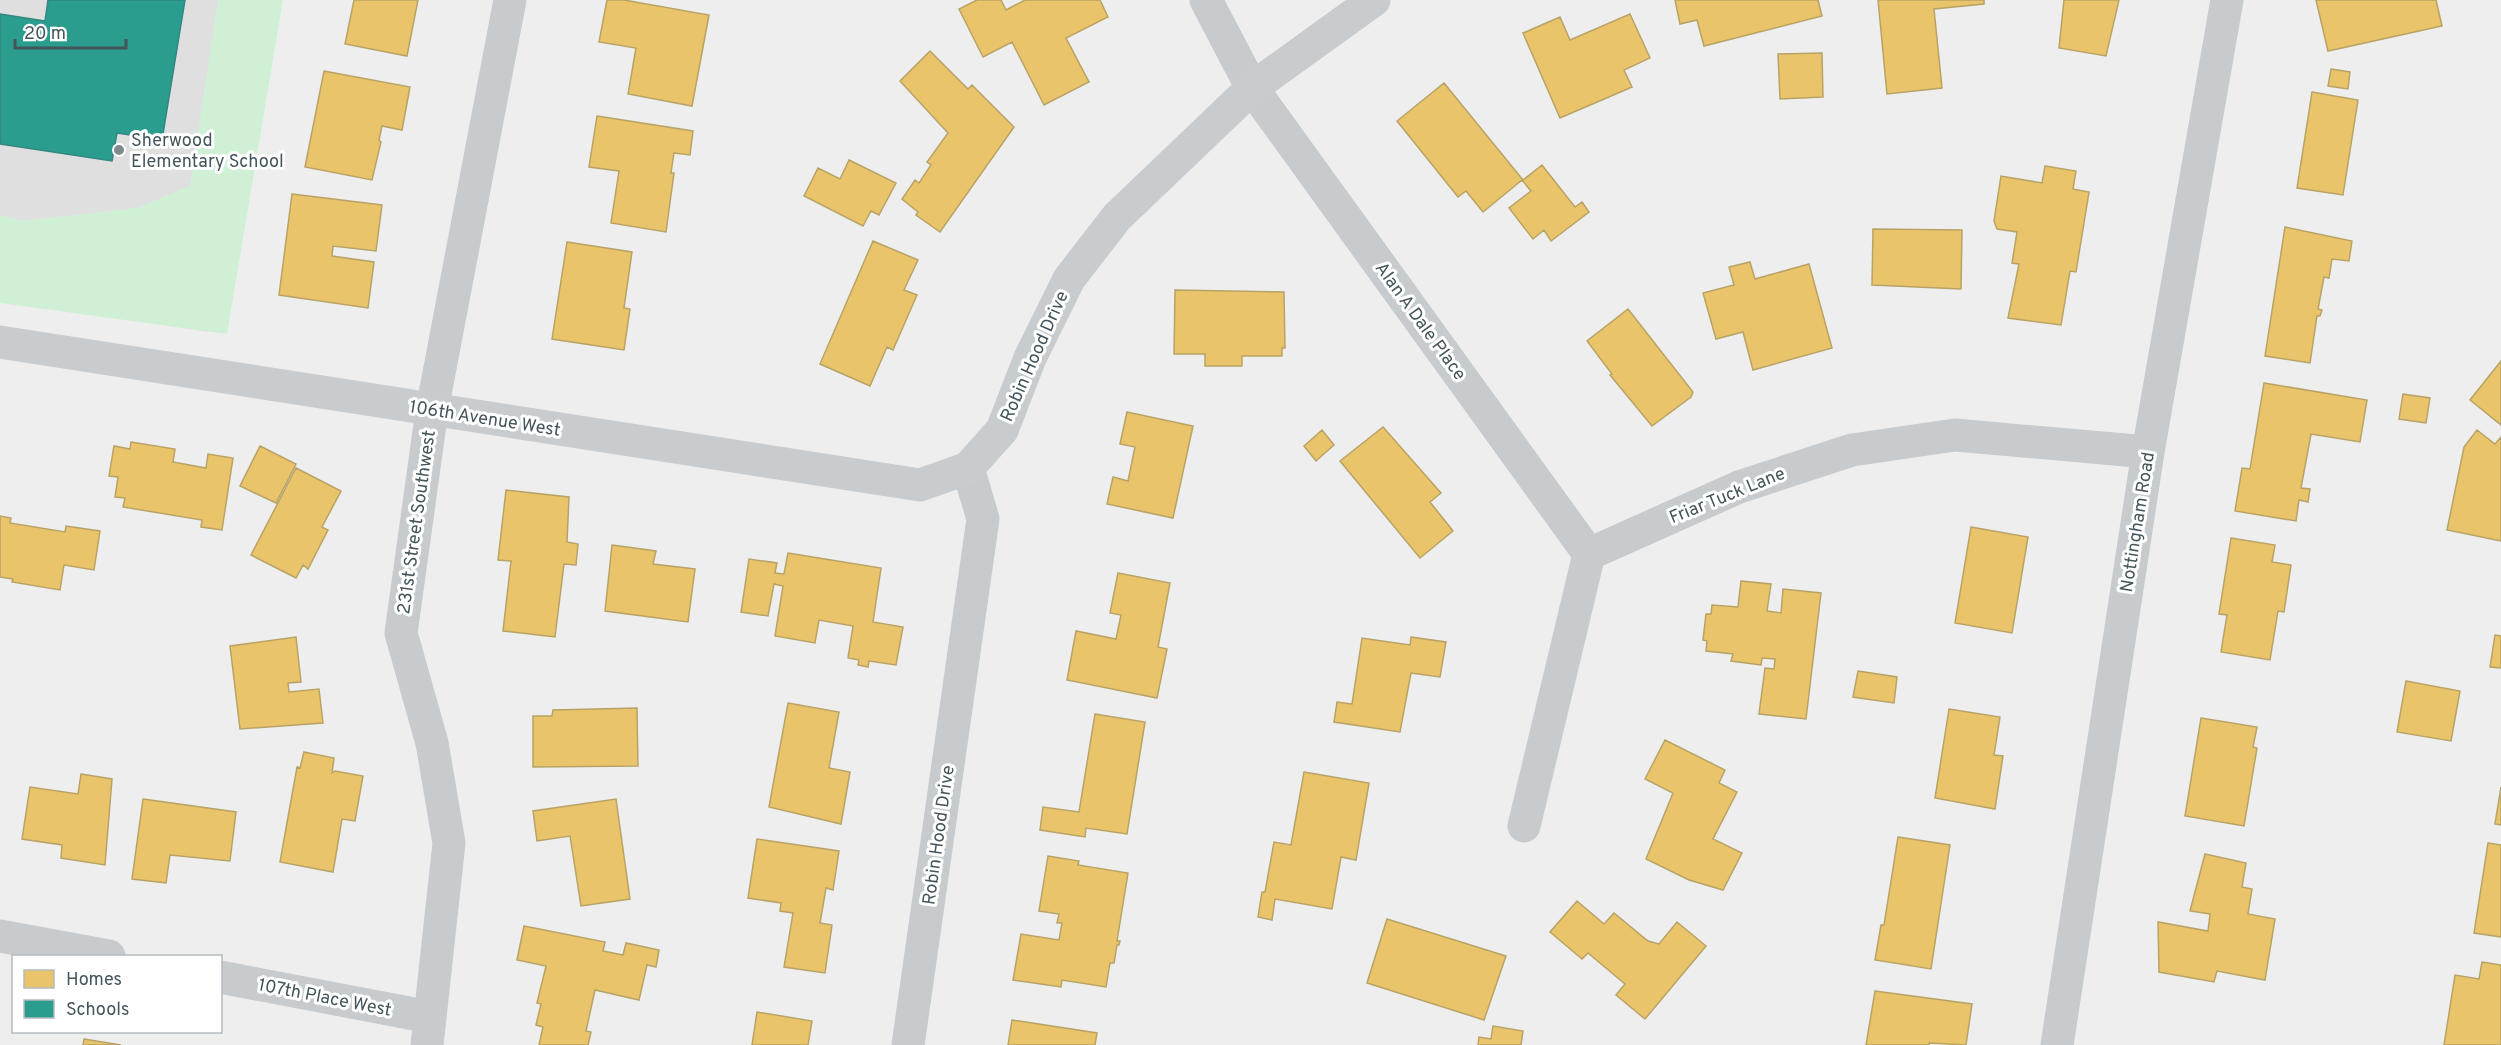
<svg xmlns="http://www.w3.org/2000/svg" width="2501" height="1045" font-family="Overpass,sans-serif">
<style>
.education{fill:#e0dfe0}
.green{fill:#d0f0d6}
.homes{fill:#e9c46a;stroke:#b8a366;stroke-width:1.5}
.schools{fill:#2a9d8f;stroke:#328780;stroke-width:1.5}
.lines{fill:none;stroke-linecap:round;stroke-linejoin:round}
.street{stroke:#c7cbce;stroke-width:33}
.secondary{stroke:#c8cccf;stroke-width:33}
.poi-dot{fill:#808b8f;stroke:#fff;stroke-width:2}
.labels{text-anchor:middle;stroke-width:6;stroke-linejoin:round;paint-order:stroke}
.poi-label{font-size:18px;fill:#44555c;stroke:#fff;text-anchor:start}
.street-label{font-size:18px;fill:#44555c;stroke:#fff}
</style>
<rect width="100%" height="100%" fill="#efeeee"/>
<!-- education -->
<path class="education" d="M0,0H263L208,332L0,299Z"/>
<!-- green -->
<path class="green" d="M218,0H283L227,334L0,303V215L21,221L137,208L190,186Z"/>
<!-- homes -->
<path class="homes" d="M354,0H418L407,56L345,44Z
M607,0H624L709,15L692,106L628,94L636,48L599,42Z
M977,0H1001L1006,10L1025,0H1100L1108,17L1066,38L1089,82L1044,105L1012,42L983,57L959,9Z
M1675,0H1818L1822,16L1704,46L1697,20L1680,24Z
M1878,0H1984V4L1934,9L1942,88L1887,94Z
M2064,0H2119L2106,56L2059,48Z
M2316,0H2436L2442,26L2328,51Z
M1630,14L1650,58L1624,70L1632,87L1560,118L1523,33L1560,17L1570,40Z
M930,51L968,89L972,85L1014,127L940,232L916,215L918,212L902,199L915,180L919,183L931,165L927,162L948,133L900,81Z
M1822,53L1823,97L1780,99L1778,54Z
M2331,69L2350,72L2348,89L2328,86Z
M324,71L410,87L402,130L382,126L379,140L381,142L372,180L305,167Z
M1444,83L1523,180L1542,165L1575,207L1582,202L1589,212L1551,241L1544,230L1533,239L1509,208L1531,191L1522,180L1483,212L1466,191L1458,197L1397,121Z
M2312,92L2358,100L2343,195L2297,188Z
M597,116L693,131L690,155L674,153L671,173H674L666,232L611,223L619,171L589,167Z
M849,160L896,183L879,215L871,211L863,226L804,196L818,168L840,179Z
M2045,166L2076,171L2073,189L2089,192L2076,272L2070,271L2061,325L2008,318L2019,264L2012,263L2017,232L1997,229L1994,221L2001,176L2042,183Z
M292,194L382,205L376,251L333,246L332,256L374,262L368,308L279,295Z
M2285,227L2352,241L2349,261L2332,259L2329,278L2324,277L2318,309L2322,310L2320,316H2317L2310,363L2265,356Z
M1873,229L1962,230L1961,289L1872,285Z
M873,241L918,260L904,290L917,295L893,350L887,347L870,386L820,364Z
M567,242L632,252L624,308L630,309L624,350L552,339Z
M1750,262L1755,279L1809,264L1832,348L1753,370L1743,332L1716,339L1703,293L1734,285L1729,267Z
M1175,290L1284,292L1285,348H1282V356H1242V366H1205V354H1174Z
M1628,309L1693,392L1691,397L1652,426L1610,375L1612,374L1587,341Z
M2501,361V425L2470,400Z
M2264,383L2367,400L2360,442L2311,434L2301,488L2310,489L2308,502L2299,500L2296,521L2235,511L2242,468L2250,469Z
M2403,394L2430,398L2426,423L2399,419Z
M1127,412L1193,426L1173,518L1107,504L1113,477L1128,481L1135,447L1120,444Z
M1383,427L1441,493L1430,502L1453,531L1420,558L1340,461Z
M1322,430L1334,445L1316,461L1304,446Z
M2477,430L2495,444L2501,437V541L2447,530L2464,447Z
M131,442L175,449L173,462L206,468L208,454L233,458L222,530L201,527L202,520L123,507L125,498L115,497L118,477L109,476L114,446L130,449Z
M260,446L296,464L276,503L240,486Z
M296,468L341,491L322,527L328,530L308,569L303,565L296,578L251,555Z
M506,490L569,497L567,542L578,544L576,565L564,564L555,637L503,631L511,561L498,560Z
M0,516L11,518L10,523L65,532L66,526L100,531L94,570L64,565L60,590L12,582L13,579L0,577Z
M1971,527L2028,537L2012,633L1955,623Z
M2231,538L2275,545L2272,562L2291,565L2284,612L2278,611L2270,660L2221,652L2227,615L2219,614Z
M612,545L656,551L653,564L695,569L688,622L605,611Z
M788,553L881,568L873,622L903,627L896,665L869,661L868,667L858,665L859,660L848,658L853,626L819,620L815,643L775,636L783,586L774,584L768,616L741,612L749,559L777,563L775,573L784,574Z
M1118,573L1170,583L1158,647L1167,649L1157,698L1067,680L1076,631L1116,639L1121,615L1110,613Z
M1741,581L1771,584L1767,611L1781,613L1783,589L1821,593L1806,719L1759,714L1765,668L1774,669L1775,659L1762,658L1761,665L1731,661L1733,654L1706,651L1707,641L1703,640L1706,614H1711L1712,605L1738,607Z
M2495,635L2501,636V668L2490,667Z
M296,637L301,682L288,683L289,692L319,689L323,723L240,729L230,646Z
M1411,637L1446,642L1440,677L1411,673L1400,732L1334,722L1337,702L1352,704L1362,638L1410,645Z
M1858,671L1897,677L1894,703L1853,697Z
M2406,681L2460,691L2451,741L2397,732Z
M788,703L839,712L829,768L850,772L841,824L769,807Z
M637,708L638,766L533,767V716H552L553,710Z
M1949,709L2000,717L1994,755L2003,756L1995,809L1935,798Z
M1095,714L1145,722L1127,834L1086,828L1085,837L1040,830L1043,807L1079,812Z
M2201,718L2257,727L2253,747L2257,748L2244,826L2185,816Z
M1665,740L1725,770L1719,783L1737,792L1713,839L1742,853L1723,890L1689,880L1646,859L1673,793L1645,779Z
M304,752L334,758L332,773L335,771L363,776L355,821L342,819L333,872L280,862L297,767L300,768Z
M1304,772L1369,783L1356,860L1341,857L1332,909L1275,899L1272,920L1258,917L1262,892H1265L1274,842L1291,845Z
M81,774L112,779L105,865L61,858L62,845L22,839L30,787L78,794Z
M2501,787V825L2495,824Z
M143,799L236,812L230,861L170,855L166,883L132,879Z
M616,799L630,899L581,906L570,836L537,841L533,811Z
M1898,837L1950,845L1931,969L1875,960L1881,925H1884Z
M757,839L839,851L833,890L826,888L820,923L832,925L825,973L784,967L793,913L780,911L781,903L748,898Z
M2488,843L2501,845V937L2474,933Z
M2205,854L2246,863L2242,887L2252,889L2248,914L2275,919L2265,980L2217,971L2214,982L2159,972L2158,922L2208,931L2210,914L2190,911Z
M1048,856L1079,861L1078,865L1128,873L1117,941H1120L1119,945H1117L1114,963H1110L1106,987L1062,980L1061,987L1013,980L1021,934L1059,940L1062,923H1057L1059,914L1039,911Z
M1577,901L1604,924L1614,913L1648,941L1659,944L1677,922L1706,946L1645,1019L1616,995L1625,984L1588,953L1582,959L1550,932Z
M1387,919L1506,956L1484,1020L1367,983Z
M524,926L605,942L603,951L623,955L626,943L659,950L656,967L647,965L639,1000L595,990L586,1031L591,1032L588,1045H539L543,1027L536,1025L541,1004L537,1003L546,966L517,960Z
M2482,962L2501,965V1045H2444L2455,975L2479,979Z
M1875,991L1972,1004L1966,1045L1929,1043V1045H1866Z
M757,1012L812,1021L808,1045H752Z
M1012,1020L1097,1033L1095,1045H1008Z
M1493,1026L1523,1031L1521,1045H1478L1479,1037L1491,1039Z
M84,1039L121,1045H83Z"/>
<!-- schools -->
<path class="schools" d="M48,0H185L162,140L117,133L112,161L0,144V14L45,21Z"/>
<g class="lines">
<!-- street -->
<path class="street" d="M1206,0L1252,88L1589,554
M1524,826L1589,554L1739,487L1852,450L1955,435L2148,452
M0,936L109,956
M220,977L430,1017
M427,1045L449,843L432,743L401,633L432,410L510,0
M908,1045L983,519L968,468
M2057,1045L2148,452L2227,0"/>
<!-- secondary -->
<path class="secondary" d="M0,342L920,485L968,468L1002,430L1030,358L1069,279L1117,217L1252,88L1374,0"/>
</g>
<!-- markers -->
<circle class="poi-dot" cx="119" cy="150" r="6"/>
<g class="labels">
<!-- poi labels -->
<g class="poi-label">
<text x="131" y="146">Sherwood<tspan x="131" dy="21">Elementary School</tspan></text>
</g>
<!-- street labels -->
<g class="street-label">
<text transform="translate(1421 321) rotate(54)" y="6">Alan A Dale Place</text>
<text transform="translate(1034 356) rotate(-66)" y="6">Robin Hood Drive</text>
<text transform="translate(485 418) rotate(9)" y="6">106th Avenue West</text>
<text transform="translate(1727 495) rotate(-22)" y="6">Friar Tuck Lane</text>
<text transform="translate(416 522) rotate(-82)" y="6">231st Street Southwest</text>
<text transform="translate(2137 522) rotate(-81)" y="6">Nottingham Road</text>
<text transform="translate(938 835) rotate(-82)" y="6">Robin Hood Drive</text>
<text transform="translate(325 997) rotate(11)" y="6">107th Place West</text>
</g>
</g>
<!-- legend -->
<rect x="12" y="955" width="210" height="78" fill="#ffffff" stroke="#b4bbbe" stroke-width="1.5"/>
<rect x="24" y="970" width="30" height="18" fill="#e9c46a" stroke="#b4bbbe" stroke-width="1.5"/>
<text x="66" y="985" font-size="18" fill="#44555c">Homes</text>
<rect x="24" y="1000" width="30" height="18" fill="#2a9d8f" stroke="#b4bbbe" stroke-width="1.5"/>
<text x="66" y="1015" font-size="18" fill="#44555c">Schools</text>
<!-- scale -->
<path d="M15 39v9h111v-9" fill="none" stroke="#44555c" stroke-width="3"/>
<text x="24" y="39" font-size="18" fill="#44555c" stroke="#ffffff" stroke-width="4.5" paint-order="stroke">20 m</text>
</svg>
